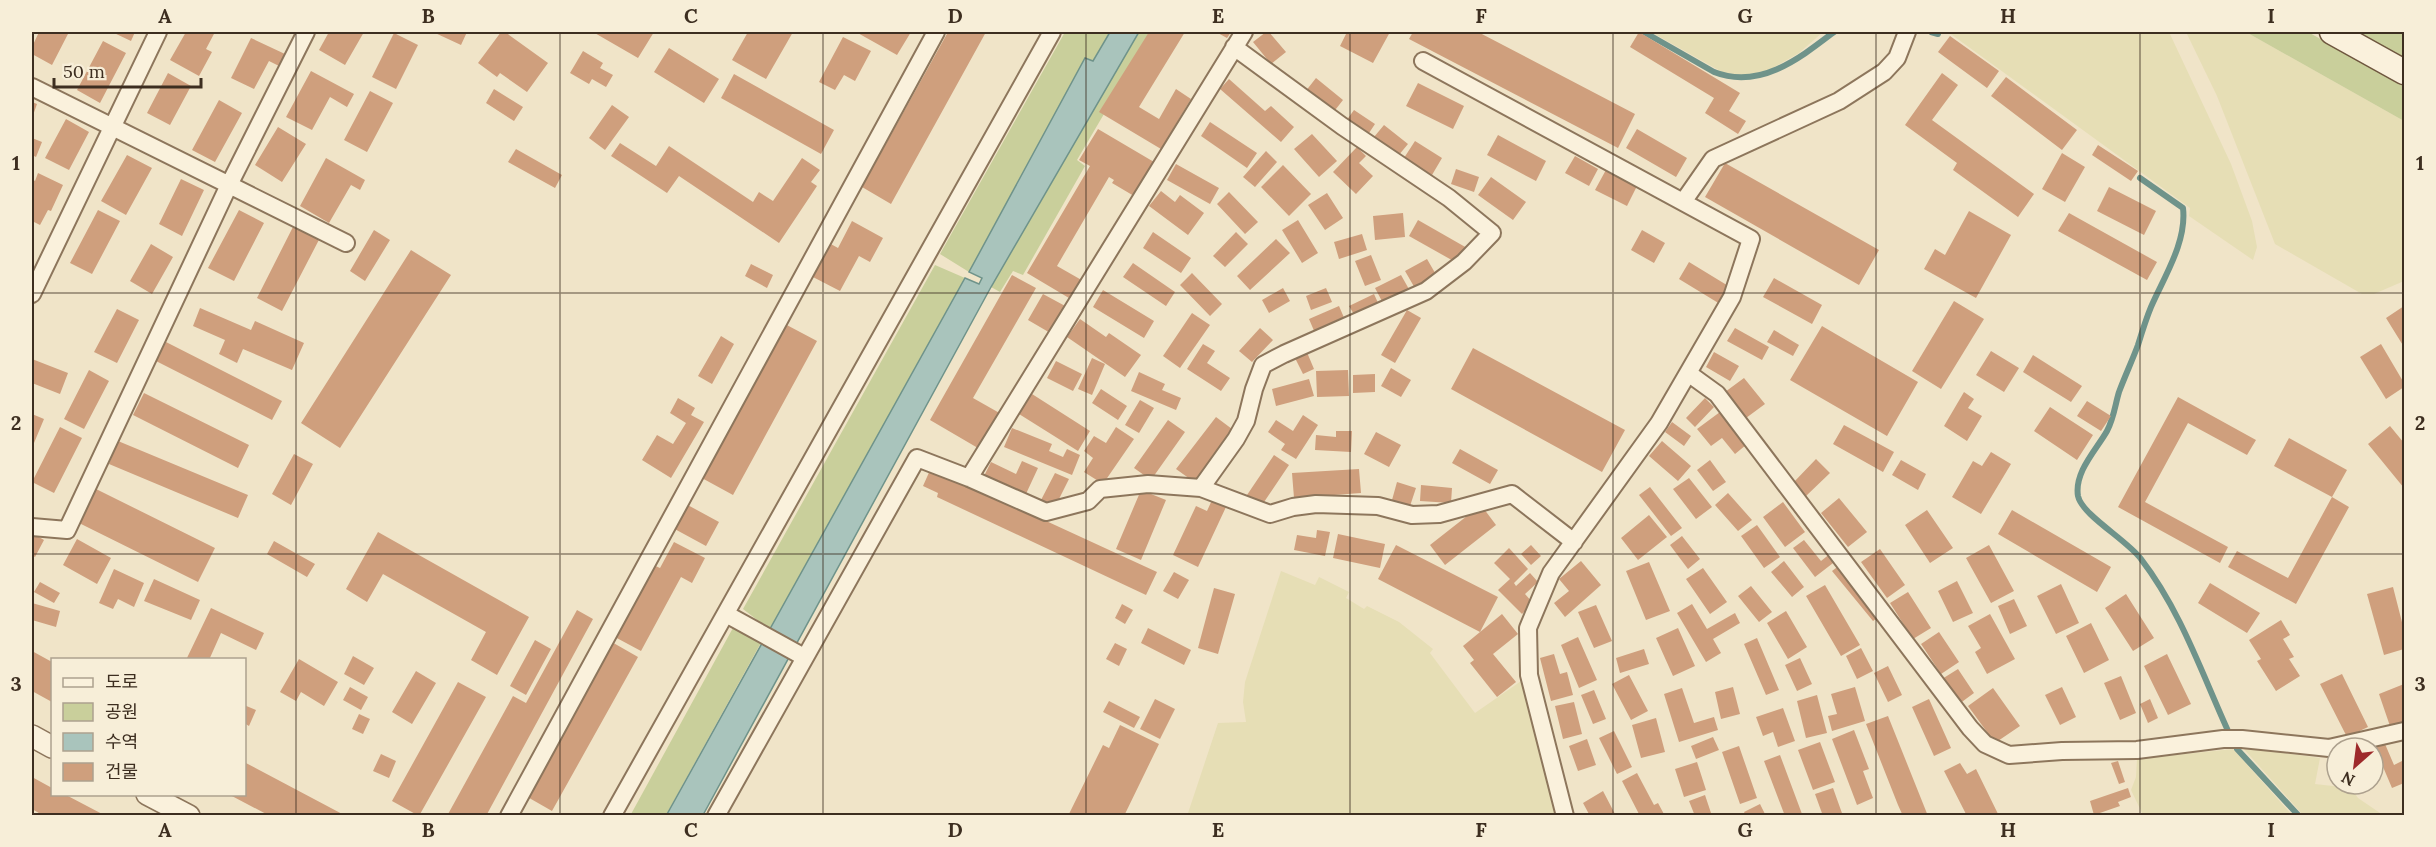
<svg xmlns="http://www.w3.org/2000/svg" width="2436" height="847" font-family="Lora,'Noto Sans KR',serif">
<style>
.farmland{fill:#e6deb5}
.green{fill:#c9cf9b}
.water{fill:#a9c4bc;stroke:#6f938a;stroke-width:1.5}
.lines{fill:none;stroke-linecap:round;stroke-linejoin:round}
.stream{stroke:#6f938a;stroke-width:6}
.building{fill:#cf9f7d}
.minor-casing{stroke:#8d765c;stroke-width:20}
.tertiary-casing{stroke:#8d765c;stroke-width:24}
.secondary-casing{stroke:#6f573f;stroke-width:27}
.minor{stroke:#faf1dc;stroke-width:16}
.tertiary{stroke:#faf1dc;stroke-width:21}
.secondary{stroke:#faf1dc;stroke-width:24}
.grid{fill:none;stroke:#3d2e20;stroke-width:1.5;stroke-opacity:0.55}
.neatline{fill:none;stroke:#3d2e20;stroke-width:2}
.grid-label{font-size:20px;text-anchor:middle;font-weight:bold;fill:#3d2e20}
</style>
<rect width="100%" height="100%" fill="#f0e4c8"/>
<!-- farmland -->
<path class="farmland" d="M1651,32H1823L1799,53L1771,69L1744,76L1722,72Z
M1948,32H2169L2231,164L2252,221L2257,247L2253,260L2189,216L2190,208Z
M2186,32H2246L2404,121V281L2374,294H2362L2275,244L2217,96Z
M1281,571L1315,585L1319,577L1349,592L1346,598L1364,609L1367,606L1399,622L1433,649L1430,653L1475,713L1524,679L1551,788L1555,815L1187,816L1218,723L1246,722L1243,702L1245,682Z
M2242,747L2320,758L2315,784L2351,788L2358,798L2383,815H2303Z
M2233,749L2292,815H2143L2131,790L2136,777L2137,759Z"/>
<!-- green -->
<path class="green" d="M1065,32H1110L1093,61L1085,58L969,272L940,254Z
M1139,32H1152L1077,160L1085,166L1023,275L1013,271L1000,292L991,287Z
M2246,32H2308L2404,86V121Z
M2357,32H2400L2404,36V58Z
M935,265L965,278L770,630L743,609Z
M734,626L763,639L666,815L630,816Z"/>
<!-- water -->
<path class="water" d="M1110,32H1139L991,287L703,815L666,816L965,278L979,284L982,278L969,272L1085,58L1093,61Z"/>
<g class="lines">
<!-- stream -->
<path class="stream" d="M1644,32L1714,72C1760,90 1800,58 1834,32
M1931,32L1938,34
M2140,178L2183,208C2187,242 2164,277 2151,307C2146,319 2142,332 2138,345C2132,361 2125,376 2119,392C2115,405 2114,418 2107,431C2097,449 2074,472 2078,496C2082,515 2127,540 2141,559C2181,611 2202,674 2229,733
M2237,749L2299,816"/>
</g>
<!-- building -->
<path class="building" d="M39,32H69L52,65L32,54V47Z
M112,32H135L131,41Z
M186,32H215L206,49L212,52L199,76L170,60Z
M329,32H364L345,65L319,50Z
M433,32H467L461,45Z
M501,32H505L548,63L527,92L500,73L497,77L478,63Z
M593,32H654L638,58Z
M748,32H793L766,79L732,60Z
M856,32H911L897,55Z
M948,32H986L891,204L862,187Z
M1149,32H1185L1139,107L1159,119L1176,89L1191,99L1161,149L1099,112Z
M1216,32H1231L1227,38Z
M1266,32H1269L1286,52L1271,64L1253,42Z
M1347,32H1390L1373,63L1340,46Z
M1413,32H1478L1635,114L1618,148L1409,39Z
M1639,32L1740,93L1729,111L1746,121L1738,134L1705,113L1714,98L1630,47Z
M394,33L418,45L396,89L372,77Z
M1950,36L1999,71L1987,88L1938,52Z
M843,37L871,51L855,81L844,75L835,90L819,82Z
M251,38L285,54L279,66L269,61L254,89L231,78Z
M103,41L126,53L100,103L77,90Z
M669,48L719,79L704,103L654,72Z
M583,51L603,63L600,68L613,75L606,87L592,79L589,84L570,73Z
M311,71L354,94L347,107L330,97L312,130L286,117Z
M168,73L191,86L170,125L147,113Z
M1942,73L1958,85L1932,120L2034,194L2018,217L1953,170L1957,163L1905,125Z
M734,74L834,130L821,154L721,98Z
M2006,77L2077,130L2062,150L1991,96Z
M1316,78L1343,100L1332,114L1305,92Z
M1229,79L1265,111L1271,106L1294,127L1281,142L1220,89Z
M1418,83L1464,106L1453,129L1406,106Z
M494,89L523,107L514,121L486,103Z
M370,91L393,103L367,152L344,140Z
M219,100L242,113L215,162L192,150Z
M32,102L37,104L32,118Z
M612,105L629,117L605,150L589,138Z
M1354,110L1375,124L1367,136L1346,121Z
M66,119L89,132L69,170L45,158Z
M1210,122L1257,153L1247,168L1201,136Z
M1384,125L1408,144L1398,156L1374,137Z
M278,127L306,144L282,182L255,165Z
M1098,129L1154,162L1134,196L1112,183L1114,180L1109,177L1057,266L1085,282L1074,301L1027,273L1090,166L1079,160Z
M1637,129L1687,158L1676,177L1626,148Z
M1312,134L1337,161L1319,177L1294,149Z
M1498,135L1546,161L1536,181L1487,155Z
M32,138L42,142L36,157L32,155Z
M1415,141L1442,158L1432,175L1404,158Z
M620,143L656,166L669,146L753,202L759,192L773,201L802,158L820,170L811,182L817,186L779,243L679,176L667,193L611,156Z
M2098,145L2138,171L2131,181L2092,155Z
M1357,147L1366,156L1359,163L1373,176L1356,194L1333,172Z
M516,149L562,175L555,188L508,162Z
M1266,151L1277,162L1255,187L1243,177Z
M2062,153L2085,167L2065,202L2042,189Z
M127,155L152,168L126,215L101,201Z
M1575,156L1598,169L1589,186L1565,173Z
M326,158L365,180L360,190L351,185L329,223L300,206Z
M1725,163L1879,250L1859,285L1705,197Z
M1176,164L1219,188L1210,204L1167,180Z
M1283,165L1311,194L1289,216L1261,187Z
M1607,168L1638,184L1627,206L1595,190Z
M1456,169L1479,177L1474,192L1451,184Z
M38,173L63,185L51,211L48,210L40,225L32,221V179L35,181Z
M1491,177L1526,202L1513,220L1478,195Z
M181,179L204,190L182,236L159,224Z
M2109,187L2156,211L2144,235L2097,211Z
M1161,191L1175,202L1180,195L1204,213L1188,235L1149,206Z
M1229,192L1258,222L1245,234L1217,204Z
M1327,193L1343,218L1325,230L1308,205Z
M98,210L120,221L92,274L70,263Z
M239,210L264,223L234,281L208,268Z
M1969,211L2011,235L1976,298L1924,269L1935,249L1945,255Z
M1403,213L1405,237L1375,240L1373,216Z
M2069,213L2157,262L2147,280L2058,231Z
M1298,220L1318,253L1302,263L1282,230Z
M1418,220L1467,248L1457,263L1409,236Z
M296,221L322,234L282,311L257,298Z
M852,221L883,238L870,262L859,256L840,291L811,276L829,243L838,248Z
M374,230L390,240L365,281L350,271Z
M1642,230L1665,243L1654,263L1631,250Z
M1153,232L1191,258L1181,273L1143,248Z
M1236,232L1248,244L1225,267L1213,256Z
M1362,234L1367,250L1339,259L1334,242Z
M1276,239L1290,253L1250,290L1237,276Z
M151,244L173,257L152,294L130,281Z
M411,250L451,275L340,448L301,423Z
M1371,255L1381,280L1365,286L1355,261Z
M1427,259L1438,278L1416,290L1405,271Z
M1689,262L1730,287L1720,304L1679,279Z
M1133,263L1175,292L1166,306L1123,277Z
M751,264L773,275L767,288L745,276Z
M1192,273L1222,304L1210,316L1180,285Z
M1012,275L1036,288L973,398L1003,415L983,451L930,420Z
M1401,275L1410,291L1384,305L1375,288Z
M1774,278L1822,305L1812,324L1763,297Z
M1283,288L1290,301L1269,313L1262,300Z
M1326,288L1332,302L1311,310L1306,296Z
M1103,290L1154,321L1144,338L1093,307Z
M1043,294L1067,307L1052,334L1028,320Z
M1374,294L1379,305L1355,316L1349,306Z
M1954,301L1984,319L1941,389L1912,371Z
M1339,306L1345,320L1315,333L1309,319Z
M2404,306V347L2386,318Z
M200,308L251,330L255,321L304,343L292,370L243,349L237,363L219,354L225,340L193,326Z
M117,309L139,320L117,363L94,352Z
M1407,310L1421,318L1395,363L1381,355Z
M1192,313L1210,325L1180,368L1163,356Z
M1080,319L1106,337L1109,333L1141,355L1125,377L1067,337Z
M783,323L817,341L733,495L700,477Z
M1822,326L1918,382L1887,436L1790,380Z
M1260,328L1273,340L1252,362L1239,351Z
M1735,328L1769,347L1762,360L1727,341Z
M1774,330L1799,345L1793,356L1767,342Z
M721,336L734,344L712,384L698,376Z
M166,342L282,401L272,420L156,361Z
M1203,344L1215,351L1207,363L1230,378L1221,391L1187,369Z
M2381,344L2404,383V387L2386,399L2360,357Z
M1473,348L1625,430L1602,472L1451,389Z
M1306,350L1314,369L1303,374L1294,356Z
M1991,351L2019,368L2004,392L1976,375Z
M1714,352L1739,366L1730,381L1706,367Z
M2033,355L2082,386L2071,402L2023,372Z
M1092,358L1105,364L1092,395L1078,389Z
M32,359L68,373L60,394L32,383Z
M1056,361L1082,374L1073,391L1047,378Z
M1391,368L1411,380L1401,397L1381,386Z
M89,370L109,381L84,429L64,419Z
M1348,370L1349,396L1317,397L1316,371Z
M1139,372L1165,384L1162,390L1181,398L1176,410L1131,391Z
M1375,374V392L1353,393V375Z
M1744,378L1765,404L1746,418L1725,392Z
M1309,379L1314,396L1276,406L1272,389Z
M1101,389L1127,406L1118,420L1092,403Z
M1964,392L1974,399L1968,408L1982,416L1967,441L1944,426Z
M144,393L249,445L238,468L133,415Z
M1032,394L1090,431L1078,451L1019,414Z
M2178,397L2256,440L2247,455L2188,423L2145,502L2228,547L2220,563L2118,507Z
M678,398L695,408L691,415L704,422L671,478L642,460L657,435L673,444L686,423L670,413Z
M1705,398L1714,407L1695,427L1686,418Z
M1140,400L1154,408L1139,433L1125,425Z
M2087,401L2111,416L2101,431L2077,416Z
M2050,407L2093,435L2077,460L2034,431Z
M1720,412L1746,445L1735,454L1722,438L1711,446L1697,429Z
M32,414L44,419L34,443L32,442Z
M1303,415L1318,425L1296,459L1281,450L1285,444L1268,432L1276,420L1293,431Z
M1216,417L1232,429L1216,451L1220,454L1197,484L1176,469Z
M1168,420L1185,432L1151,480L1134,468Z
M1672,422L1691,436L1684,446L1665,432Z
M1844,425L1894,452L1883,472L1833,444Z
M2390,426L2404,443V488L2368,444Z
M60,427L82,438L54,493L32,482Z
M1116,427L1134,439L1103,484L1084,472L1093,458L1084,451L1094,436L1106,443Z
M1012,428L1052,444L1049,451L1063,457L1067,449L1080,455L1072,475L1004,447Z
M1336,431H1352L1351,452L1315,450L1316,435L1336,437Z
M1376,432L1401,445L1389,467L1364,454Z
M2289,438L2347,470L2332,497L2349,507L2296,604L2228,567L2237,551L2288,578L2332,497L2274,466Z
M118,441L248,495L238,518L109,464Z
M1662,441L1691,466L1678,481L1649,456Z
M1460,449L1498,470L1490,484L1452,463Z
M1991,452L2011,464L1981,514L1952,497L1973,461L1982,466Z
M294,454L313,464L291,505L272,494Z
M1274,455L1289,465L1262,505L1247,495Z
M1816,459L1830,473L1806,496L1793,483Z
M1710,460L1726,482L1713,491L1697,470Z
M1901,460L1926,474L1918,490L1892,475Z
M1022,461L1038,468L1025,496L984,476L991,462L1016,474Z
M931,468L1157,572L1146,595L937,497L938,493L923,486Z
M1359,469L1361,493L1294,498L1292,473Z
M1055,473L1069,479L1055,507L1041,500Z
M1689,478L1712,507L1696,519L1673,489Z
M1397,482L1416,488L1410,506L1392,500Z
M1421,485L1452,488L1451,503L1420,501Z
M1650,487L1682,528L1671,536L1639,495Z
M96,489L215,548L198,582L79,523Z
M1141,490L1166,500L1141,560L1116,549Z
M1728,493L1752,520L1738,531L1715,505Z
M1839,498L1867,532L1848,547L1821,513Z
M1212,500L1226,507L1198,567L1173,555L1196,506L1207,511Z
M1783,502L1805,532L1785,547L1763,517Z
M684,503L719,522L706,546L671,527Z
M1481,505L1496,525L1445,565L1430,545Z
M1927,510L1953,548L1930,563L1905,525Z
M2012,510L2111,567L2097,592L1998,534Z
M1649,515L1667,537L1638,560L1621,538Z
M1757,525L1780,557L1764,568L1741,536Z
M1317,530L1330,532L1325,556L1294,550L1297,535L1316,538Z
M378,532L529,617L497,675L471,660L486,632L383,574L367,602L346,589Z
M32,533L44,540L35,557L32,555Z
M1338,534L1385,544L1380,568L1333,558Z
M1682,536L1700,559L1688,569L1670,545Z
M77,539L111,558L97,584L63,565Z
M1804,540L1821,561L1831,553L1837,560L1815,577L1793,548Z
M274,541L315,564L307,577L267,554Z
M674,542L705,558L692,583L681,577L641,651L613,636L651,564L660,568Z
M1396,545L1498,597L1480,632L1378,579Z
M1531,545L1541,556L1531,565L1521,554Z
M1989,545L2014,591L1991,603L1966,558Z
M1509,548L1528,569L1514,583L1516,586L1530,573L1538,582L1525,594L1533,603L1522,614L1498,590L1510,579L1494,563Z
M1880,549L1905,585L1887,598L1861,562Z
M1581,561L1601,585L1565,617L1554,603L1569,591L1559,579Z
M1784,561L1804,587L1792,597L1771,572Z
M1649,562L1670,611L1646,620L1626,571Z
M1840,565L1880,616L1873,621L1832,571Z
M1703,568L1727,602L1710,614L1686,579Z
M114,569L144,583L134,607L118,599L113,609L99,603Z
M1174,572L1189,580L1178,599L1163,591Z
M154,579L200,600L191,620L144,601Z
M1957,581L1973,613L1953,622L1938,591Z
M40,582L60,593L54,603L34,592Z
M2210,583L2260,613L2247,633L2198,603Z
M2061,584L2079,623L2056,634L2037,596Z
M1825,585L1860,645L1841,656L1806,596Z
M1751,586L1772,612L1759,622L1738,596Z
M2393,587L2404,630V649L2384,655L2367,594Z
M1214,588L1235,594L1218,654L1198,648Z
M1908,592L1931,628L1913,639L1890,603Z
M2126,594L2154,638L2133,651L2105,608Z
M2014,599L2027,626L2010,634L1998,606Z
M32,603L60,611L56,627L32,620Z
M1122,604L1133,610L1125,624L1115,618Z
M1692,604L1707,629L1735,613L1740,623L1713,639L1721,653L1706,662L1677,613Z
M1596,605L1612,641L1594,648L1578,612Z
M211,608L264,633L256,650L221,633L209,660H186Z
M577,610L593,619L486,816H447L513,696L526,703Z
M1786,611L1807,647L1788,659L1767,623Z
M1502,614L1518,634L1493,654L1516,682L1497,697L1470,663L1474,660L1463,646Z
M1990,614L2015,659L1987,674L1975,652L1981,648L1968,626Z
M2281,620L2290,635L2283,639L2294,657L2289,659L2300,676L2276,691L2257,661L2261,659L2249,640Z
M2091,623L2109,660L2084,673L2066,636Z
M1148,628L1191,650L1184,665L1141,643Z
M1678,628L1695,666L1673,676L1656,638Z
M1939,632L1959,662L1941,674L1921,644Z
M1578,637L1597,680L1579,688L1561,645Z
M1757,638L1779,690L1766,695L1744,644Z
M535,640L551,649L526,695L510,686Z
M610,641L638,657L552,811L524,795Z
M1115,643L1127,649L1119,666L1106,659Z
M1861,648L1873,671L1857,679L1846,656Z
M1644,649L1649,664L1620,673L1616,658Z
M32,651L52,662V702L32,691Z
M1554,654L1560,674L1567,672L1573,695L1551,701L1540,658Z
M2167,654L2191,704L2168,715L2144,666Z
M353,656L374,668L364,685L344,674Z
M1800,658L1812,684L1797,691L1785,665Z
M299,659L338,682L324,706L301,692L296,701L280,692Z
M1888,666L1902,695L1888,702L1874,673Z
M1958,669L1974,693L1959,704L1942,679Z
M416,671L436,683L412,724L392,712Z
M2342,674L2368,727L2347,737L2320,684Z
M1629,675L1648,711L1631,720L1612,684Z
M2121,676L2136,713L2120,720L2104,683Z
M458,682L486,697L419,816L392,801Z
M2404,684V724L2391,729L2379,694Z
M350,687L368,697L361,710L343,700Z
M1733,687L1740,714L1721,719L1715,692Z
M1855,687L1865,721L1832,731L1828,716L1837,714L1831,694Z
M2062,687L2076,717L2060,725L2045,695Z
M1682,688L1694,723L1714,717L1718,730L1679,742L1664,694Z
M1993,688L2020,726L1995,743L1968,706Z
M1594,690L1606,719L1593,724L1581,695Z
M1817,695L1827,733L1806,738L1797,701Z
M1155,699L1175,709L1160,739L1140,729Z
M1929,699L1951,748L1934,756L1912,707Z
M2150,699L2158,718L2148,723L2140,704Z
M1109,701L1140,717L1134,728L1103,712Z
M1574,702L1582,734L1563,739L1555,706Z
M244,705L256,710L249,726L244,723Z
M1783,708L1795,741L1778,747L1773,732L1763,736L1756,717Z
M359,714L370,719L363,734L352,729Z
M1888,716L1928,816H1903L1898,805L1866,724Z
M1656,718L1665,752L1641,758L1632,725Z
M1120,725L1159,744L1124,816H1068L1103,745L1109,748Z
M1854,730L1869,769L1863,771L1873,798L1857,805L1832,739Z
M1614,731L1632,767L1617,774L1599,738Z
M1713,737L1719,750L1696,759L1691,746Z
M1587,739L1596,765L1578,771L1569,746Z
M1820,742L1835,782L1813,790L1798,750Z
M2385,744L2394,765L2404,760V783L2392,788L2375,748Z
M1739,746L1757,798L1740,804L1722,752Z
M381,754L396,761L389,778L373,771Z
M1780,755L1802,814L1798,816H1785L1764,761Z
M2118,761L2125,782L2119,784L2111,763Z
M244,762L346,816H270L230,795H244Z
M1697,762L1706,790L1684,797L1675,769Z
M1960,763L1967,774L1976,769L1999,816H1967L1944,771Z
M1637,773L1654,805L1658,803L1665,816H1640L1622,781Z
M32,777L52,788V795H66L106,816H44L32,809Z
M2355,784H2371L2357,789Z
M1833,788L1843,816H1823L1815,794Z
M2128,788L2131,797L2118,802L2120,806L2094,815L2090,801Z
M1603,791L1616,816H1590L1583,803Z
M1705,795L1712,816H1695L1689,801Z
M1760,804L1766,816H1746L1744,812Z"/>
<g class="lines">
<defs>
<path id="minor" d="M1423,61L1751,239L1732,297L1659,423L1551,573L1528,628L1529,675L1565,816
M32,87L346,243
M1683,202L1713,159L1839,101L1884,72L1897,58L1907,32
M32,294L158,32
M1688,373L1717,394L1970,728L1985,744L2009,755L2062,751L2137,750L2223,739H2242L2329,748L2404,731
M969,478L1244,32
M1201,488L1236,439L1246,421L1254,389L1263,365L1284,354L1426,291L1464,262L1492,233L1449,198L1342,126L1234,47
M32,527L67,530L229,185L306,32
M726,614L804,657
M509,816L936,32
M612,816L1052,32
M716,816L917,458L969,478L1046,512L1088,501L1100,489L1148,484L1201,488L1270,514L1293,507L1316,504L1378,506L1412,515L1439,514L1512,494L1574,542"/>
<path id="tertiary" d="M32,736L52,747
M147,794L189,816"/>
<path id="secondary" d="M2332,32L2404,72"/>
</defs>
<!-- minor casing -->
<use href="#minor" class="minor-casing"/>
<!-- tertiary casing -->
<use href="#tertiary" class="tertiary-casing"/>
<!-- secondary casing -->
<use href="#secondary" class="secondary-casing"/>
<!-- minor -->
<use href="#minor" class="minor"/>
<!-- tertiary -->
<use href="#tertiary" class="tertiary"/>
<!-- secondary -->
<use href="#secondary" class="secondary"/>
</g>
<!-- grid -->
<path class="grid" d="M296,32V816M560,32V816M823,32V816M1086,32V816M1350,32V816M1613,32V816M1876,32V816M2140,32V816M32,293H2404M32,554H2404"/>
<!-- border -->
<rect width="2436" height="847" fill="none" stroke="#f7eed8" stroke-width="66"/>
<!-- legend -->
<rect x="51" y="658" width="195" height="138" fill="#f7eed8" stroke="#ada18e" stroke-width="1.5"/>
<rect x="63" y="678" width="30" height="9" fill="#faf1dc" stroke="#ada18e" stroke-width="1.5"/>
<text x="105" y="688" font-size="18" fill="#3d2e20">도로</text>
<rect x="63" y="703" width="30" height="18" fill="#c9cf9b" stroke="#ada18e" stroke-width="1.5"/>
<text x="105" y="718" font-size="18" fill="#3d2e20">공원</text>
<rect x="63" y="733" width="30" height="18" fill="#a9c4bc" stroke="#ada18e" stroke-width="1.5"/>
<text x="105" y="748" font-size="18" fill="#3d2e20">수역</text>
<rect x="63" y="763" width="30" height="18" fill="#cf9f7d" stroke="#ada18e" stroke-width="1.5"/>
<text x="105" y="778" font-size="18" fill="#3d2e20">건물</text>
<!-- north arrow -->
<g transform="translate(2355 766) rotate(208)"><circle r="28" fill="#f7eed8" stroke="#ada18e" stroke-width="1.5"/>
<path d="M0-4.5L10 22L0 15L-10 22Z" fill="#9e2a2b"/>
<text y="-9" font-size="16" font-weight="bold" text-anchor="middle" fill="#3d2e20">N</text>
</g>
<!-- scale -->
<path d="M54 78v9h147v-9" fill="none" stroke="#3d2e20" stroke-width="3"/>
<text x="63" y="78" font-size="18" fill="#3d2e20" stroke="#f7eed8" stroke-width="4.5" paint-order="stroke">50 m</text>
<rect x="33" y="33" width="2370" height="781" class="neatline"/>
<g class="grid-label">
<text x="165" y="23">A</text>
<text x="428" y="23">B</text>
<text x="691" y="23">C</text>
<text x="955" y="23">D</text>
<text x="1218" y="23">E</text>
<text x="1481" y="23">F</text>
<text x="1745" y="23">G</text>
<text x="2008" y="23">H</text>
<text x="2271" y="23">I</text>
<text x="16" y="170">1</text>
<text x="2420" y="170">1</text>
<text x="16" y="430">2</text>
<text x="2420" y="430">2</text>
<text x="16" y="691">3</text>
<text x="2420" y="691">3</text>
<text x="165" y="837">A</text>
<text x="428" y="837">B</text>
<text x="691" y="837">C</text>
<text x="955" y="837">D</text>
<text x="1218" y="837">E</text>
<text x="1481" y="837">F</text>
<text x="1745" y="837">G</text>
<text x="2008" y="837">H</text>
<text x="2271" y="837">I</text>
</g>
</svg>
